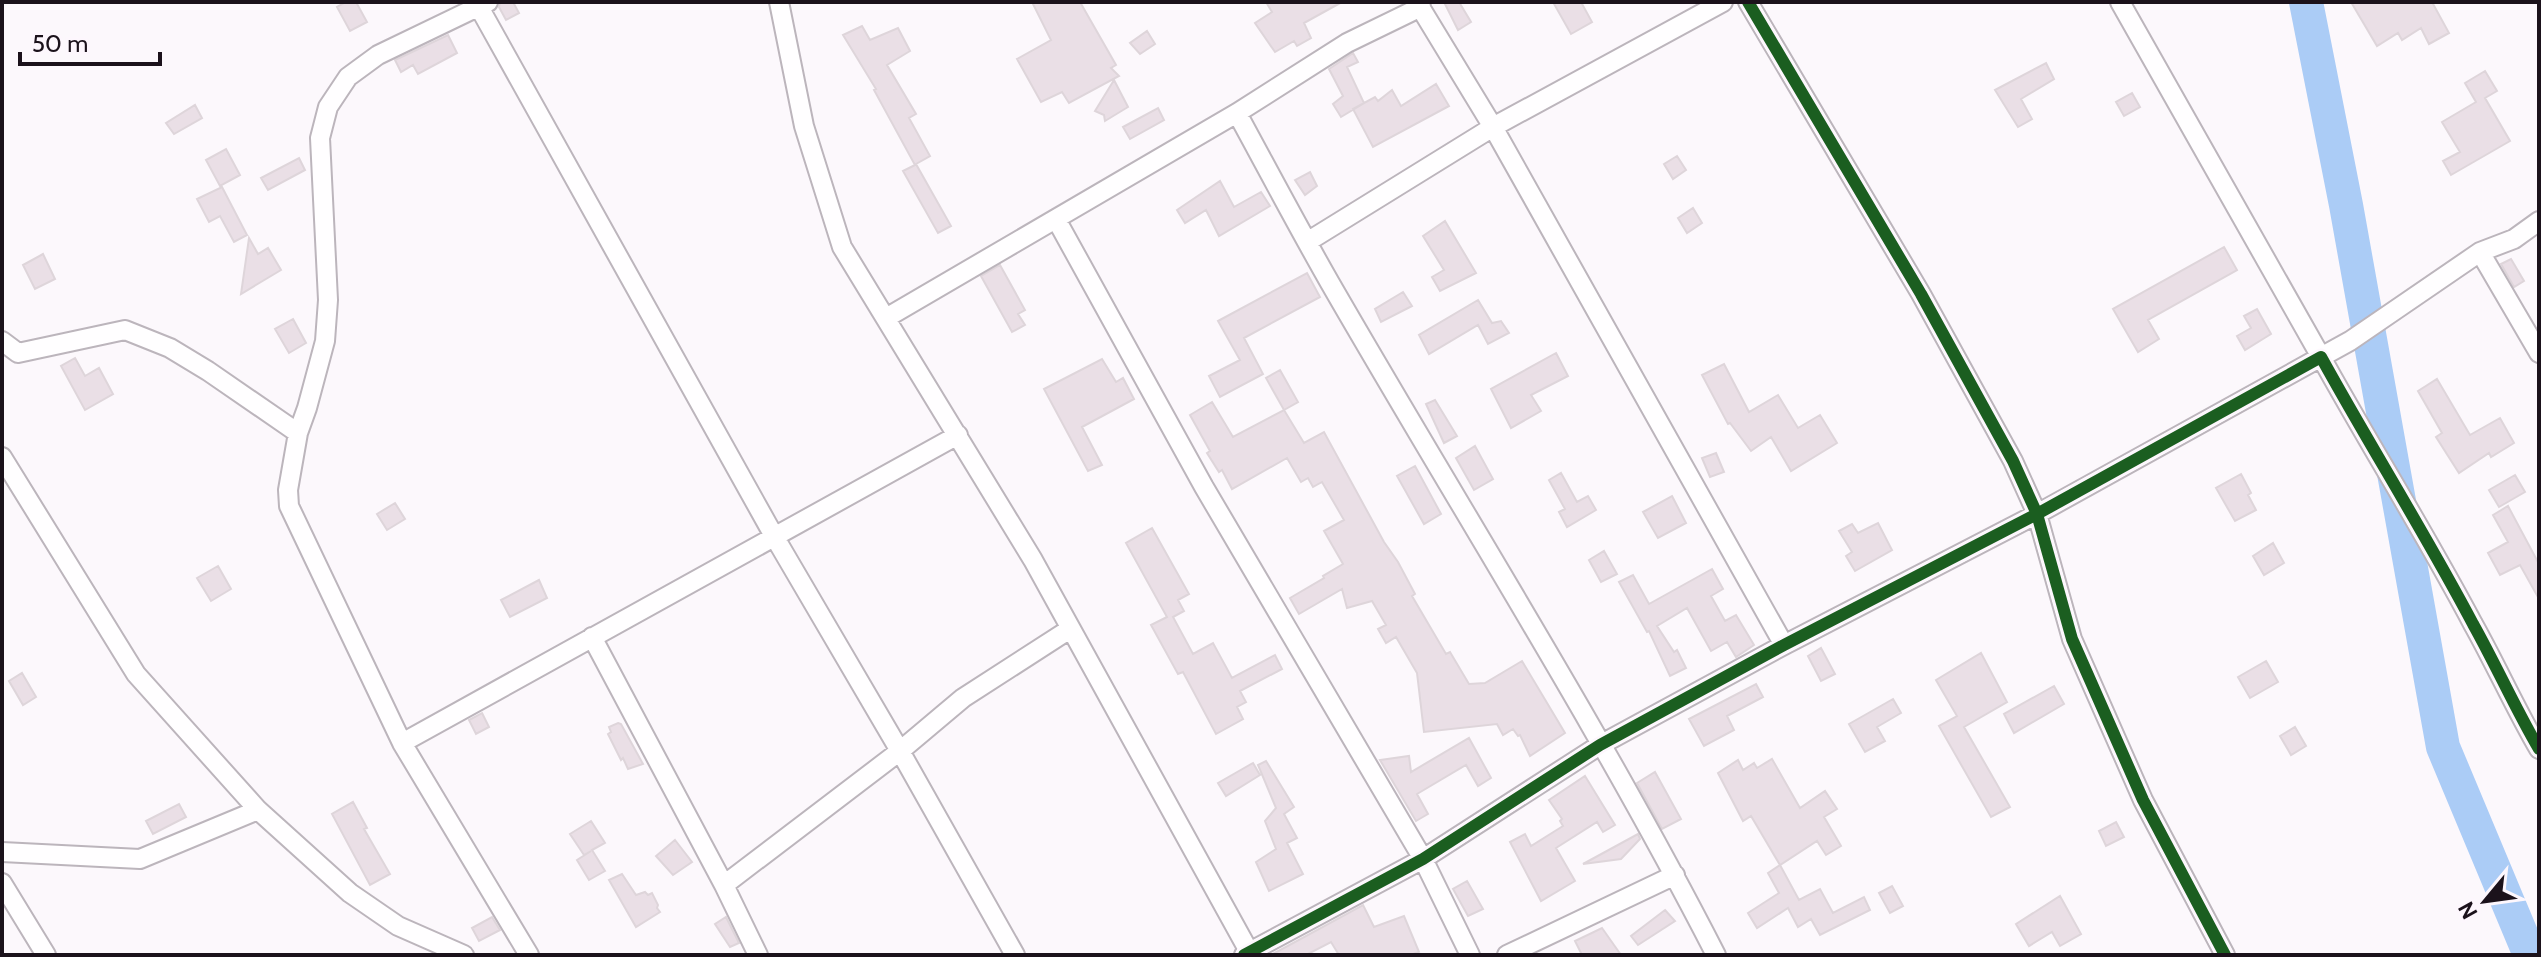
<svg xmlns="http://www.w3.org/2000/svg" width="2541" height="957" font-family="Cabin,sans-serif">
<style>
.lines{fill:none;stroke-linecap:round;stroke-linejoin:round}
.river{stroke:#abccf6;stroke-width:34}
.building{fill:#eadfe6;stroke:#ded5da;stroke-width:2}
.minor-casing{stroke:#bcb5bc;stroke-width:22}
.minor{stroke:#fffeff;stroke-width:18}
.cycleway-casing{stroke:#fdf7fd;stroke-width:17}
.cycleway{stroke:#1b5e20;stroke-width:12}
</style>
<rect width="100%" height="100%" fill="#fcf8fc"/>
<g class="lines">
<!-- river -->
<path class="river" d="M2306,2L2346,205L2443,747L2530,955"/>
</g>
<!-- building -->
<path class="building" d="M346,2H356L367,22L350,31L337,7Z
M500,2H513L519,13L506,20L499,7Z
M1032,2H1080L1116,65L1111,68L1119,76L1069,103L1062,92L1041,102L1017,59L1051,40Z
M1266,2H1342L1304,23L1311,38L1297,46L1294,41L1275,52L1255,23L1272,12Z
M1444,2H1459L1471,22L1458,30Z
M1553,2H1581L1592,22L1571,34Z
M2351,2H2432L2449,33L2429,44L2421,28L2402,40L2398,33L2377,46Z
M862,26L870,40L898,28L910,51L887,65L916,114L909,118L930,156L916,164L951,226L938,233L903,171L915,165L874,90L876,89L843,35Z
M1147,31L1155,44L1140,54L1130,43Z
M448,35L457,53L418,74L413,65L401,72L395,60Z
M1353,53L1358,62L1347,67L1364,103L1341,117L1333,104L1343,96L1329,69Z
M2046,63L2054,79L2021,99L2032,119L2018,127L1995,90Z
M2485,71L2497,91L2485,98L2510,141L2451,175L2443,161L2460,152L2442,122L2476,102L2465,83Z
M1114,80L1128,107L1105,121L1104,115L1095,111Z
M1436,84L1449,106L1373,147L1353,109L1375,97L1378,101L1392,90L1401,106Z
M2132,93L2140,107L2124,116L2116,102Z
M195,105L202,118L174,134L166,123Z
M1158,108L1164,120L1130,139L1123,127Z
M226,149L240,175L220,186L206,160Z
M1677,156L1686,170L1673,179L1664,164Z
M299,158L305,170L268,190L261,178Z
M1310,172L1317,186L1305,195L1295,180Z
M1220,181L1234,207L1261,192L1270,206L1219,236L1206,210L1185,223L1177,210Z
M222,187L247,235L234,242L220,216L209,222L197,199Z
M1693,208L1702,223L1687,233L1678,218Z
M1445,221L1476,273L1440,291L1432,277L1444,270L1423,236Z
M249,238L258,254L268,248L281,270L241,294Z
M2224,247L2237,270L2148,320L2159,339L2138,352L2113,309Z
M43,254L55,279L35,289L23,265Z
M2511,259L2524,281L2514,287L2501,264Z
M1000,265L1025,310L1018,314L1025,325L1012,332L981,276Z
M1307,273L1320,297L1244,338L1263,374L1220,397L1209,376L1240,360L1218,321Z
M1403,292L1412,306L1381,322L1375,309Z
M1478,300L1492,323L1501,321L1509,333L1488,344L1478,325L1429,354L1419,335Z
M2257,309L2271,334L2245,350L2237,336L2251,328L2244,316Z
M293,319L306,343L289,353L275,329Z
M1556,353L1568,376L1531,395L1541,411L1511,428L1491,389Z
M75,358L85,376L99,368L113,394L85,410L61,366Z
M1102,359L1116,382L1123,378L1134,399L1082,427L1102,465L1088,471L1044,389Z
M1724,364L1749,412L1778,395L1798,428L1820,415L1837,443L1791,471L1771,437L1751,451L1730,423L1728,424L1702,375Z
M1280,370L1298,402L1284,410L1266,378Z
M2437,379L2470,435L2500,418L2514,443L2491,457L2489,453L2459,473L2436,437L2442,433L2418,391Z
M1435,400L1457,436L1444,443L1426,404Z
M1212,402L1233,437L1284,410L1304,443L1324,432L1384,542L1398,562L1415,594L1412,596L1446,654L1450,652L1469,684L1485,683L1522,661L1565,733L1530,756L1520,735L1518,736L1513,729L1503,735L1497,724L1424,732L1417,673L1396,637L1386,643L1378,629L1386,625L1372,601L1347,608L1342,589L1299,614L1290,598L1324,578L1323,576L1343,564L1324,531L1344,520L1322,482L1313,487L1308,478L1301,482L1287,458L1232,489L1222,470L1219,472L1207,453L1210,451L1190,415Z
M1475,446L1493,479L1474,490L1456,458Z
M1716,453L1724,472L1710,477L1702,458Z
M1415,466L1441,514L1424,524L1397,476Z
M1561,473L1577,502L1588,496L1596,510L1567,527L1559,512L1565,509L1549,480Z
M2241,474L2251,493L2248,495L2256,510L2235,521L2216,488Z
M2515,475L2525,492L2499,507L2489,490Z
M1672,496L1686,523L1658,538L1643,512Z
M395,503L405,519L387,530L377,514Z
M2508,506L2539,564V599L2520,565L2500,575L2488,553L2508,542L2493,515Z
M1878,523L1892,550L1855,571L1846,556L1852,552L1839,531L1852,524L1858,533Z
M1152,528L1189,594L1178,600L1184,611L1173,617L1193,654L1213,643L1232,678L1275,655L1282,669L1240,691L1246,702L1237,707L1243,719L1216,734L1183,672L1178,674L1151,625L1167,617L1126,543Z
M2273,543L2284,563L2264,575L2253,556Z
M1604,551L1617,574L1601,582L1589,560Z
M218,566L231,589L211,601L197,578Z
M1712,569L1723,589L1711,596L1725,621L1736,615L1754,645L1736,657L1727,642L1711,651L1687,608L1657,626L1674,652L1677,650L1686,668L1670,676L1649,631L1647,632L1619,582L1633,575L1649,604Z
M539,580L547,598L510,617L501,600Z
M1821,648L1835,674L1821,681L1808,656Z
M1981,653L2007,702L1964,727L2010,807L1991,817L1939,726L1957,716L1936,680Z
M2266,661L2278,682L2250,698L2238,677Z
M22,673L36,697L23,705L9,681Z
M1756,684L1763,697L1727,716L1734,730L1704,746L1689,719Z
M2054,686L2064,704L2014,733L2004,714Z
M1893,699L1901,713L1877,727L1885,741L1865,752L1849,724Z
M482,713L489,727L476,734L469,720Z
M618,723L621,724L643,764L628,769L623,758L621,760L608,734L611,732L609,727Z
M2295,727L2306,746L2291,755L2280,736Z
M1469,738L1491,778L1478,786L1466,765L1417,794L1428,814L1416,821L1380,760L1409,756L1411,772Z
M1772,759L1800,808L1825,791L1837,809L1824,817L1841,846L1826,855L1817,841L1780,865L1751,816L1743,821L1718,773L1738,760L1743,770L1754,763L1757,768Z
M1266,761L1294,807L1284,814L1297,838L1287,843L1303,874L1269,891L1256,862L1276,849L1265,821L1276,808L1258,765Z
M1253,763L1260,775L1226,796L1218,783Z
M1655,772L1681,819L1662,829L1637,783Z
M1585,776L1615,825L1603,832L1597,822L1556,848L1575,881L1541,901L1510,842L1525,834L1531,846L1563,826L1560,821L1562,819L1549,800Z
M353,802L367,828L364,829L390,874L370,885L332,814Z
M179,804L186,817L153,834L146,821Z
M591,821L605,843L592,850L605,871L589,880L577,860L591,851L584,855L570,834Z
M2116,822L2124,837L2106,846L2099,831Z
M1638,834L1640,839L1621,859L1583,864Z
M675,840L692,862L673,875L656,856Z
M1780,865L1799,900L1820,889L1833,913L1864,897L1870,910L1820,935L1811,919L1798,927L1788,908L1757,928L1748,913L1779,893L1768,873Z
M622,874L636,895L645,892L648,895L652,893L658,905L657,908L660,912L636,927L609,880Z
M1467,881L1483,909L1468,916L1453,889Z
M1892,886L1903,906L1890,913L1879,893Z
M2060,896L2081,934L2060,946L2052,932L2029,946L2016,924Z
M1363,905L1374,927L1404,916L1419,952L1410,955H1339L1331,942L1306,955H1271Z
M1665,910L1675,921L1638,945L1631,936Z
M492,917L500,930L479,941L472,928Z
M726,917L739,943L730,947L715,924Z
M1602,928L1621,955H1582L1575,941Z"/>
<g class="lines">
<defs>
<path id="minor" d="M488,2L378,55L348,77L328,107L320,138L328,300L325,341L307,408L298,433L288,490L289,506L402,743L529,955
M779,2L804,126L842,247L1033,560L1251,955
M1417,2L1493,127L1784,645
M1748,2L1921,294L2013,461L2037,514L2321,357C2370,446 2425,533 2473,624C2496,665 2515,708 2539,749
M2120,2L2321,357L2350,341L2480,252L2514,239L2539,221
M479,7L774,536L900,751L1015,955
M1237,113C1268,170 1298,227 1330,283C1459,507 1598,725 1716,955
M1056,219L1204,487L1423,859L1470,955
M1307,242L1493,127L1723,2
M2480,252L2539,353
M886,318L1237,113L1347,43L1421,7
M2,341L18,353L125,330L170,348L208,371L298,433
M2,457L136,674L258,810L350,893L398,926L464,955
M592,637L724,885L758,955
M402,743L958,435
M2,852L140,859L258,810
M2,883L46,955
M724,885L900,751L963,698L1070,629
M1244,955L1423,859L1600,745L1784,645L2037,514L2072,639L2143,800L2225,955
M1507,955L1675,875"/>
</defs>
<!-- minor casing -->
<use href="#minor" class="minor-casing"/>
<!-- minor -->
<use href="#minor" class="minor"/>
<defs>
<path id="cycleway" d="M1748,2L1921,294L2013,461L2037,514L2321,357C2370,446 2425,533 2473,624C2496,665 2515,708 2539,749
M1244,955L1423,859L1600,745L1784,645L2037,514L2072,639L2143,800L2225,955"/>
</defs>
<!-- cycleway casing -->
<use href="#cycleway" class="cycleway-casing"/>
<!-- cycleway -->
<use href="#cycleway" class="cycleway"/>
</g>
<!-- border -->
<rect width="2541" height="957" fill="none" stroke="#1b121b" stroke-width="8"/>
<!-- north arrow -->
<g transform="translate(2485 901) rotate(241)" stroke="#fdf7fd" stroke-width="6" paint-order="stroke">
<path d="M0-6L14 30L0 20L-14 30Z" fill="#1b121b"/>
<text y="-12" font-size="22" font-weight="bold" text-anchor="middle" fill="#1b121b">N</text>
</g>
<!-- scale -->
<path d="M20 52v12h140v-12" fill="none" stroke="#1b121b" stroke-width="4"/>
<text x="32" y="52" font-size="24" fill="#1b121b" stroke="#fdf7fd" stroke-width="6" paint-order="stroke">50 m</text>
</svg>
